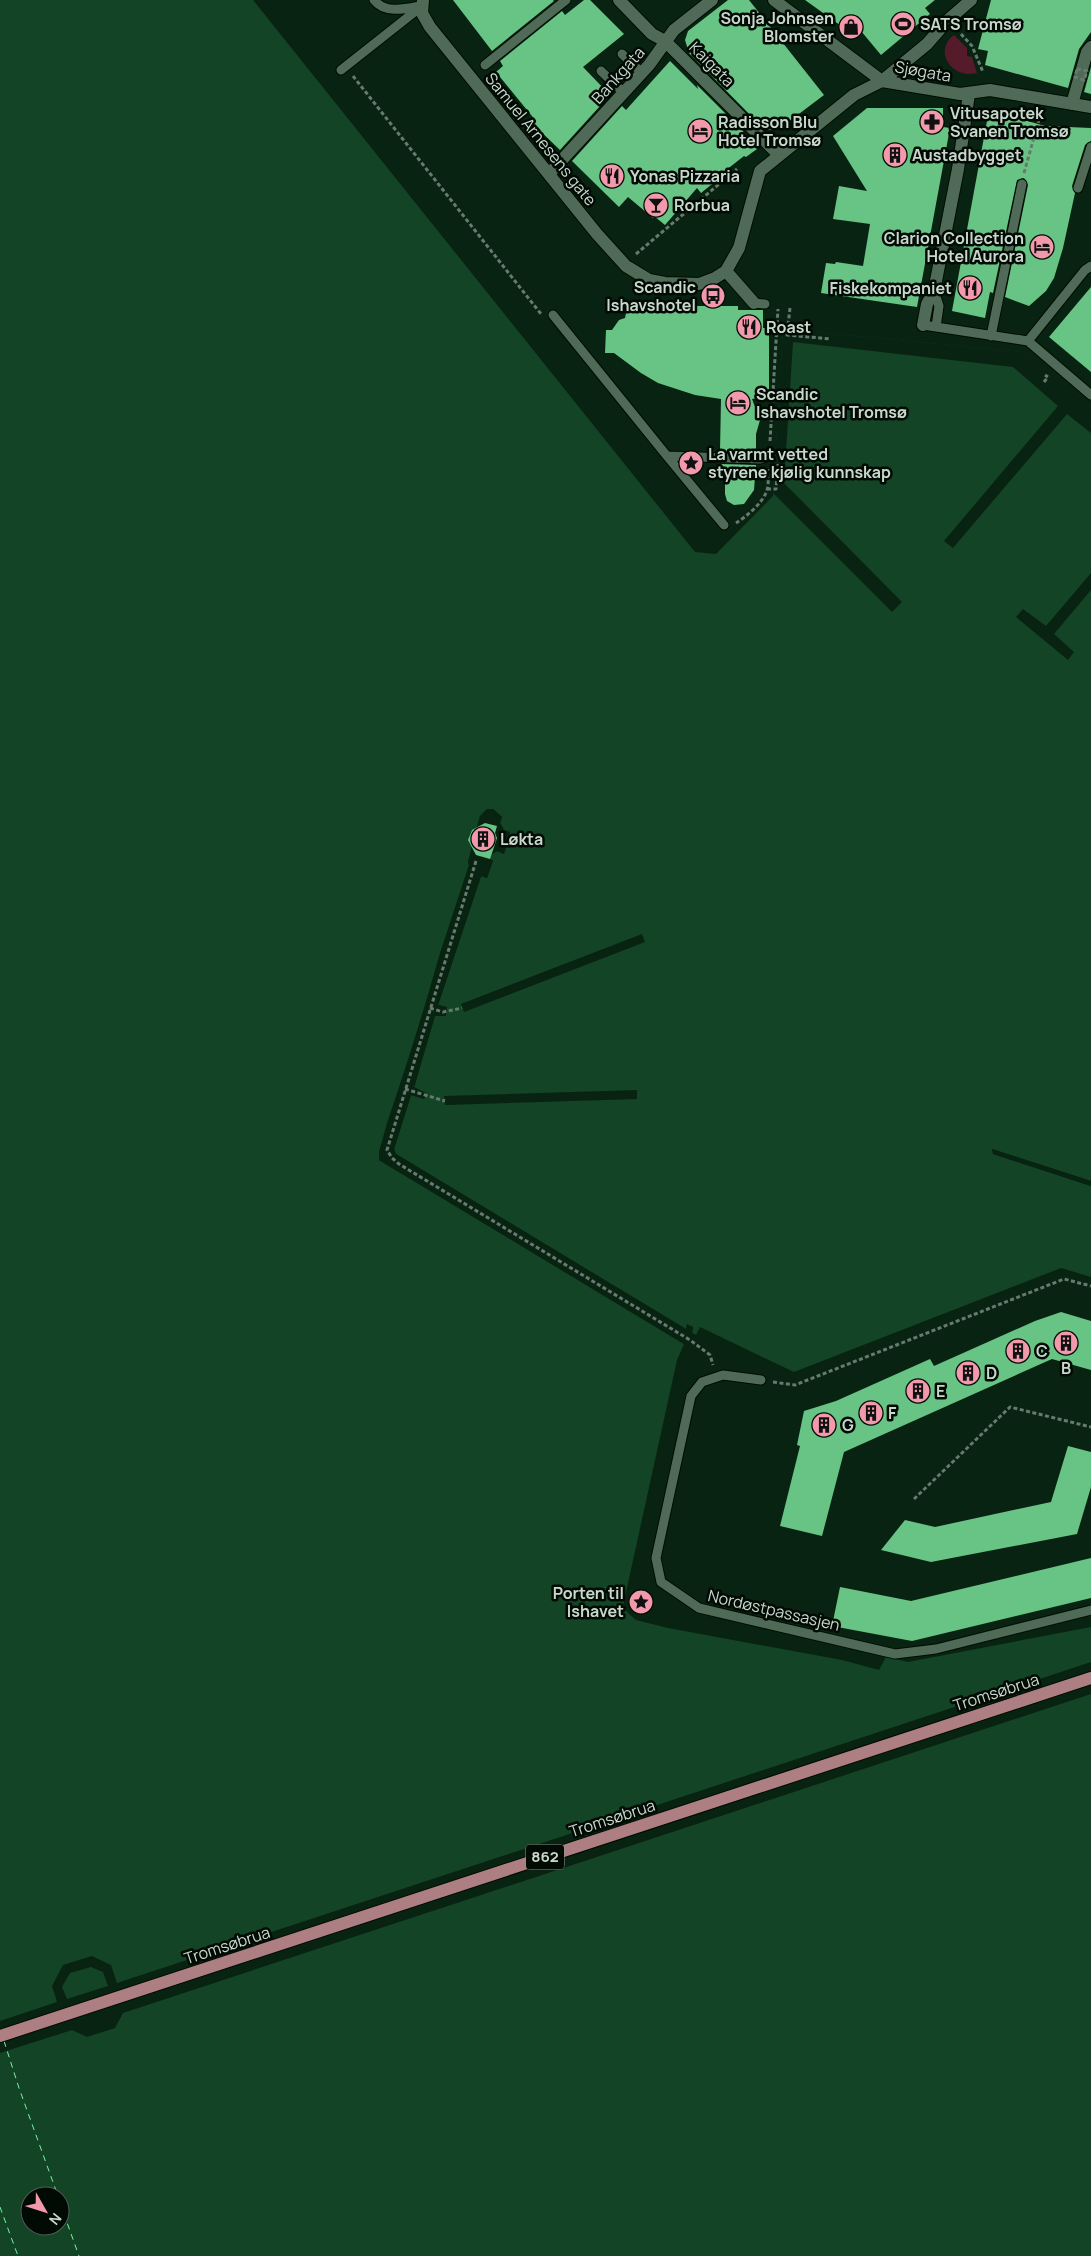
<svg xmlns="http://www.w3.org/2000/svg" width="1091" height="2256" font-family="Manrope,sans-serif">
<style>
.green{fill:#551b2b}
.water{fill:#124425;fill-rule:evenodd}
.pier{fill:#092312;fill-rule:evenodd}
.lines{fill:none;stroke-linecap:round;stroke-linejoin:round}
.ferry{stroke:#7af2a1;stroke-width:1;stroke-dasharray:6 5;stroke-linecap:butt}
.building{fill:#68c485}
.service-casing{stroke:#000c01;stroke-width:11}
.minor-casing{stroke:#000c01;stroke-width:14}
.primary-casing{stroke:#000c01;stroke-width:14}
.path{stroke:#667b6d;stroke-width:3;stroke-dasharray:4 2.5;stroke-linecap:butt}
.service{stroke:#4f6a56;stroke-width:9}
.minor{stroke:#4f6a56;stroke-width:12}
.primary{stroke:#ad7f83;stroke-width:12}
.path-bridge{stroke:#667b6d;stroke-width:3;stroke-dasharray:4 2.5;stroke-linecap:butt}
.labels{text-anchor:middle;stroke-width:5;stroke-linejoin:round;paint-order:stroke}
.shield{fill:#020a04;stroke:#8d9a91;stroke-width:1}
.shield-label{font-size:15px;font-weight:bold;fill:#c9d8cd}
.poi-label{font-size:16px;font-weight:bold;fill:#c9d8cd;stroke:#020a04;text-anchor:start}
.street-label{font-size:16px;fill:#c9d8cd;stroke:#020a04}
</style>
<rect width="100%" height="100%" fill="#092312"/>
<!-- green -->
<path class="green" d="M954,35L967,48V56L972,57L977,73C953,80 932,51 954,35Z"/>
<!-- water -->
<path class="water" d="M0,0H253L695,552L716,554L773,496L783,329L1022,352L1091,412V1181L992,1149L993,1154L1091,1186V1277L1061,1268L794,1372L700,1327L696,1335L692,1333L693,1327L687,1325L686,1329L396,1154L394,1149L411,1095L424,1099L426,1093L414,1088L435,1015L445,1016L446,1007L438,1005L481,876L487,878L493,860L485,858L497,851L504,854L510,832L504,830L500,823L502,817L493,809H487L480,816L468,862L469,865L379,1152V1160L684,1344L677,1360L623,1606L628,1613L636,1620L668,1628L842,1660L879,1670L886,1657L908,1662L1091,1627V2256H0ZM30,2196H60V2226H30Z"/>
<!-- pier -->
<path class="pier" d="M783,329L1022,352L1091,411V433L1067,414L953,548L944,541L1058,406L1013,367L793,342L784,483L902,602L892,612L773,493Z
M1091,573V590L1054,634L1074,652L1068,660L1016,617L1023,609L1046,626Z
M487,809H493L502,817L500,823L504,830L510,832L504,854L497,851L486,858L493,861L487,878L481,876L438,1005L447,1007L446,1016H435L414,1087L426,1093L424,1099L411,1095L394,1149L396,1154L606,1281L686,1329L687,1324L693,1327L692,1333L696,1335L694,1337L690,1335V1328L685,1331L395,1156L392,1149L409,1094L412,1092L422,1096L423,1094L412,1090L411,1087L433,1015L443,1013L444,1009L437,1007L436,1005L478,875L481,873L486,875L490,862L484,860L483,857L497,849L502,851L507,833L502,831L498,823L499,817L492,811H488L483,817L471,862L472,866L442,954L417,1040L389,1124L382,1158L686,1343L684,1344L379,1160V1152L387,1123L415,1040L440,953L469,865L468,862L480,816Z
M642,934L645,942L464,1012L461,1004Z
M637,1090V1099L445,1105L444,1096Z
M992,1149L1091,1181V1183L1063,1174L1091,1183V1186L993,1154Z
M1091,1662V1694L123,2013L115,2028L87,2037L72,2030L0,2053V2021L57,2002L52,1986L63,1965L92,1956L111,1965L117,1983ZM91,1967L103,1972L108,1986L67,1999L62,1987L70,1973Z"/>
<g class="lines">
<!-- ferry -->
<path class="ferry" d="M4,2041L19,2088L58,2196
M60,2203L79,2256
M0,2207L18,2256"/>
</g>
<!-- building -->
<path class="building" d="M453,0H553L554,1L492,51Z
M584,0H590L624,34L583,67L610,95L560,150L533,124L536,121L496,72L503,66L500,61L562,11L565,15Z
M728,0H749L824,95L779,129L765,130L689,53L685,40L688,31Z
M805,0H935L925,8L930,14L881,55L861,31L851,33Z
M991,0H1091V32L1079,49L1068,88L985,65L988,51L978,49Z
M670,61L698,89L697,85L742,130L757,149L746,157L744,156L721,174L722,176L701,193L697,188L665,225L654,216L653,218L628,197L619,207L572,161L622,106L626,110Z
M1091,67V94L1084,92Z
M867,108H943V127L950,128L917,307L821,293L826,263L835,264L836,262L863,266L870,224L833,219L839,186L867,191L833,136Z
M989,110L1045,126L1091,128V141L1085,145L1072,186L1075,193L1063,248L1054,278L1046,291L1029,306L1005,297L1028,185L1024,178L1017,180L993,293L990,292L985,318L952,311Z
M1091,287V372L1049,337Z
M633,306H738V310H763V328H769V396L752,399L760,420L756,434V453L720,451L721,399L695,395L658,383L641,373L614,353H605L606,330H612L619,320L625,318L627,309Z
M720,464L756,465L754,490L744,504L734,505L727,501L725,494V470H720Z
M485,823L497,826L495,833L497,838L490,859L476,855L468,840L472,830Z
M1061,1312L1091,1321V1370L1052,1359L844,1452L822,1536L780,1526L800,1446L797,1445L804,1411L836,1401L930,1359L934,1366L1035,1321Z
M1068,1446L1091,1452V1487L1077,1534L931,1562L881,1550L905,1520L935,1527L1051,1502Z
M1091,1558V1598L912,1641L832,1626L840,1587L911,1601Z"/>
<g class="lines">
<defs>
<path id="service" d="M374,0C385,14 405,9 420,6
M622,54L642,73
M485,65L566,0
M341,70L422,6
M601,71L624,93
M1078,188L1091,147
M934,291L939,306L936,327
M754,303L765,304
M553,315L667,456L760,459L766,457L769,453
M923,325L1028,341
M991,336L1022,184
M1028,341L1085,270L1091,266
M1028,341L1091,395
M667,456L724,525
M761,1380L723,1375L702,1382L691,1396L656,1558L661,1582L699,1608L895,1654L936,1649L1091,1610"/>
<path id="minor" d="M423,0L422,13L430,27L597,234L626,266L649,280L665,283L699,284L715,278L726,271L739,248L760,171L854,95L882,81L927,44L948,20L971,0
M619,0L652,34L665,41L779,155
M774,0L882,81L960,94L990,90L1091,107
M1072,104L1087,52L1091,47
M549,174L649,65L674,30L712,0
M726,271L754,303
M923,325L927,304L934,291L958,169L969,94"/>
<path id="primary" d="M0,2036L1091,1678"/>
</defs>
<!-- service casing -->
<use href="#service" class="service-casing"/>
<!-- minor casing -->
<use href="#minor" class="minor-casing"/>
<!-- primary casing -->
<use href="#primary" class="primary-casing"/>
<!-- path -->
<path class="path" d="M961,34L972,46L983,72
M353,76L541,314
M1024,173L1040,116
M636,254L737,169
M790,308L787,335L831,339
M1044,382L1048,377L1045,375
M770,441L778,309
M767,489H776L778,464
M736,523C747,516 763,503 767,490C769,484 768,476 768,469
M476,861L387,1150L392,1158L399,1164L690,1340L710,1355L713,1365
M430,1008L443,1012L462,1008
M405,1089L445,1101
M773,1382L795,1385L1064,1279L1091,1286
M914,1499L1010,1407L1091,1427"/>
<!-- service -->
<use href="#service" class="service"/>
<!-- minor -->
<use href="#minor" class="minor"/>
<!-- primary -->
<use href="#primary" class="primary"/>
<!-- path-bridge -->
<path class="path-bridge" d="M1077,69L1087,71L1084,80L1075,77Z"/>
</g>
<!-- icons -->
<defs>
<symbol id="stadium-disc" viewBox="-11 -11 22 22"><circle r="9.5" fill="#f29aac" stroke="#020a04"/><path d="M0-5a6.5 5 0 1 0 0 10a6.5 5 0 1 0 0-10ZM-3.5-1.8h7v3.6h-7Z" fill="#111"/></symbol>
<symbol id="shop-disc" viewBox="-11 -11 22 22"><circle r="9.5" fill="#f29aac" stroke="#020a04"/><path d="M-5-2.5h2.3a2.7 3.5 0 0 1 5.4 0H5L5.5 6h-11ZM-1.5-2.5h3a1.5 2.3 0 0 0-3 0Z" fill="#111"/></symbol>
<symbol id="pharmacy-disc" viewBox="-11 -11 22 22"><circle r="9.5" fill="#f29aac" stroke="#020a04"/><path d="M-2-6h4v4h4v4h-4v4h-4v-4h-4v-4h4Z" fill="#111"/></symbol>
<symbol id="hotel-disc" viewBox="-11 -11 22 22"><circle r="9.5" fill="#f29aac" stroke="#020a04"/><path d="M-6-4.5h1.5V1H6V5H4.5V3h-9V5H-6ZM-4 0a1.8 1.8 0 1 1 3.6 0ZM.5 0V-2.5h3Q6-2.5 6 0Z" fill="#111"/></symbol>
<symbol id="building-disc" viewBox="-11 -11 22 22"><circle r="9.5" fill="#f29aac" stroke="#020a04"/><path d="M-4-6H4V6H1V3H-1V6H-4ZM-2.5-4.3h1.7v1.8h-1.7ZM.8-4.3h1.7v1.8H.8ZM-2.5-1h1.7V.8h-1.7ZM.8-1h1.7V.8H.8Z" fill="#111"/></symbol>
<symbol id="restaurant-disc" viewBox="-11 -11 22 22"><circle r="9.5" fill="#f29aac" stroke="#020a04"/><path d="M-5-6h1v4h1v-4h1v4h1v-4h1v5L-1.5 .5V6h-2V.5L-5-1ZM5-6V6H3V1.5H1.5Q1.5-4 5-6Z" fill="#111"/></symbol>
<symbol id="bar-disc" viewBox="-11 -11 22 22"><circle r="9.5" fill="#f29aac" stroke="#020a04"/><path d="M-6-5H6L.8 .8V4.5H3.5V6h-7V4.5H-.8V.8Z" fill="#111"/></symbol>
<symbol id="bus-disc" viewBox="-11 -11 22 22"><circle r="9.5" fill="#f29aac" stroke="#020a04"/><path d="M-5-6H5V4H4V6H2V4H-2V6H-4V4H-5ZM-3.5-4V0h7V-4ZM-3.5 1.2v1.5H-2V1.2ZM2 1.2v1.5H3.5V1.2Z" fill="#111"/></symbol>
<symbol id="sight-disc" viewBox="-11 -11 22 22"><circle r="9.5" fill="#f29aac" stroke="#020a04"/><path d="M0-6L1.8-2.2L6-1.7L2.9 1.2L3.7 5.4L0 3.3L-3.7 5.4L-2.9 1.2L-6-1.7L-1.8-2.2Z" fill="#111"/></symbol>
</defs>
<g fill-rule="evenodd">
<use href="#stadium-disc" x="889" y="10" width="28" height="28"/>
<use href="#shop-disc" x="837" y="13" width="28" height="28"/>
<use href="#pharmacy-disc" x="918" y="108" width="28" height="28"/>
<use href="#hotel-disc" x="686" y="117" width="28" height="28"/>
<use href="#building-disc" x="881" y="141" width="28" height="28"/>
<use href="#restaurant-disc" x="598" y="162" width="28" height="28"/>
<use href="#bar-disc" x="642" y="191" width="28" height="28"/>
<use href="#hotel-disc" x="1028" y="233" width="28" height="28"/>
<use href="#restaurant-disc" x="956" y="274" width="28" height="28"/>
<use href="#bus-disc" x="699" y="282" width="28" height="28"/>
<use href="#restaurant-disc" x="735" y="313" width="28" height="28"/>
<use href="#hotel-disc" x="724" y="389" width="28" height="28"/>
<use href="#sight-disc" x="677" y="449" width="28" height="28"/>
<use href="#building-disc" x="469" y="825" width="28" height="28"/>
<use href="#building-disc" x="1052" y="1329" width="28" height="28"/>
<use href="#building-disc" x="1004" y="1337" width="28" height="28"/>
<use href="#building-disc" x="954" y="1359" width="28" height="28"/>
<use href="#building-disc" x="904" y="1377" width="28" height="28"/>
<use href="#building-disc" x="857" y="1399" width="28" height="28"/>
<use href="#building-disc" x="810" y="1411" width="28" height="28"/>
<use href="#sight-disc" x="627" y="1588" width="28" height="28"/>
</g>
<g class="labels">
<!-- shield labels -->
<rect class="shield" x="526" y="1844.5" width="38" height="25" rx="4"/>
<g class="shield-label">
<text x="545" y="1862">862</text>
</g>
<!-- poi labels -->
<g class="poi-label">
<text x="834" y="24" text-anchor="end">Sonja Johnsen<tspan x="834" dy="18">Blomster</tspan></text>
<text x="920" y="30">SATS Tromsø</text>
<text x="950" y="119">Vitusapotek<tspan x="950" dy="18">Svanen Tromsø</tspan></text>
<text x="718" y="128">Radisson Blu<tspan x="718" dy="18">Hotel Tromsø</tspan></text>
<text x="912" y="161">Austadbygget</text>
<text x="630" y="182">Yonas Pizzaria</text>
<text x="674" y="211">Rorbua</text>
<text x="1024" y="244" text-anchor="end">Clarion Collection<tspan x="1024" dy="18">Hotel Aurora</tspan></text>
<text x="696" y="293" text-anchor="end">Scandic<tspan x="696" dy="18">Ishavshotel</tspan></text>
<text x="952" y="294" text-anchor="end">Fiskekompaniet</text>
<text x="766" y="333">Roast</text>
<text x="756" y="400">Scandic<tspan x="756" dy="18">Ishavshotel Tromsø</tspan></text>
<text x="708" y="460">La varmt vetted<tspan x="708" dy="18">styrene kjølig kunnskap</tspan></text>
<text x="500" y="845">Løkta</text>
<text x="1036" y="1357">C</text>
<text x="1066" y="1374" text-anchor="middle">B</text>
<text x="986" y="1379">D</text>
<text x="936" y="1397">E</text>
<text x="888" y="1419">F</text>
<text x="842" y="1431">G</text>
<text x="624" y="1599" text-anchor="end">Porten til<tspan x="624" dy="18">Ishavet</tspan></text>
</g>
<!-- street labels -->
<g class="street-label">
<text transform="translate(712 64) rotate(45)" y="6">Kaigata</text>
<text transform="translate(923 71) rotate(10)" y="6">Sjøgata</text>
<text transform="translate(618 75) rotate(-48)" y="6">Bankgata</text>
<text transform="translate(541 139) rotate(51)" y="6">Samuel Arnesens gate</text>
<text transform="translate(774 1610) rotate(13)" y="6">Nordøstpassasjen</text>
<text transform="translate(996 1692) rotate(-18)" y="6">Tromsøbrua</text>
<text transform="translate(612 1818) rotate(-18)" y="6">Tromsøbrua</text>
<text transform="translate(227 1945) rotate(-18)" y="6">Tromsøbrua</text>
</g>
</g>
<!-- north arrow -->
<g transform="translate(45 2211) rotate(129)"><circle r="24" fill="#020a04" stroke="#525c54"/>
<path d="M0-4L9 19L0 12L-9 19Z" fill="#f29aac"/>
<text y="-8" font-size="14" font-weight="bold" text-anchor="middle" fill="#c9d8cd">N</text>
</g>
</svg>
